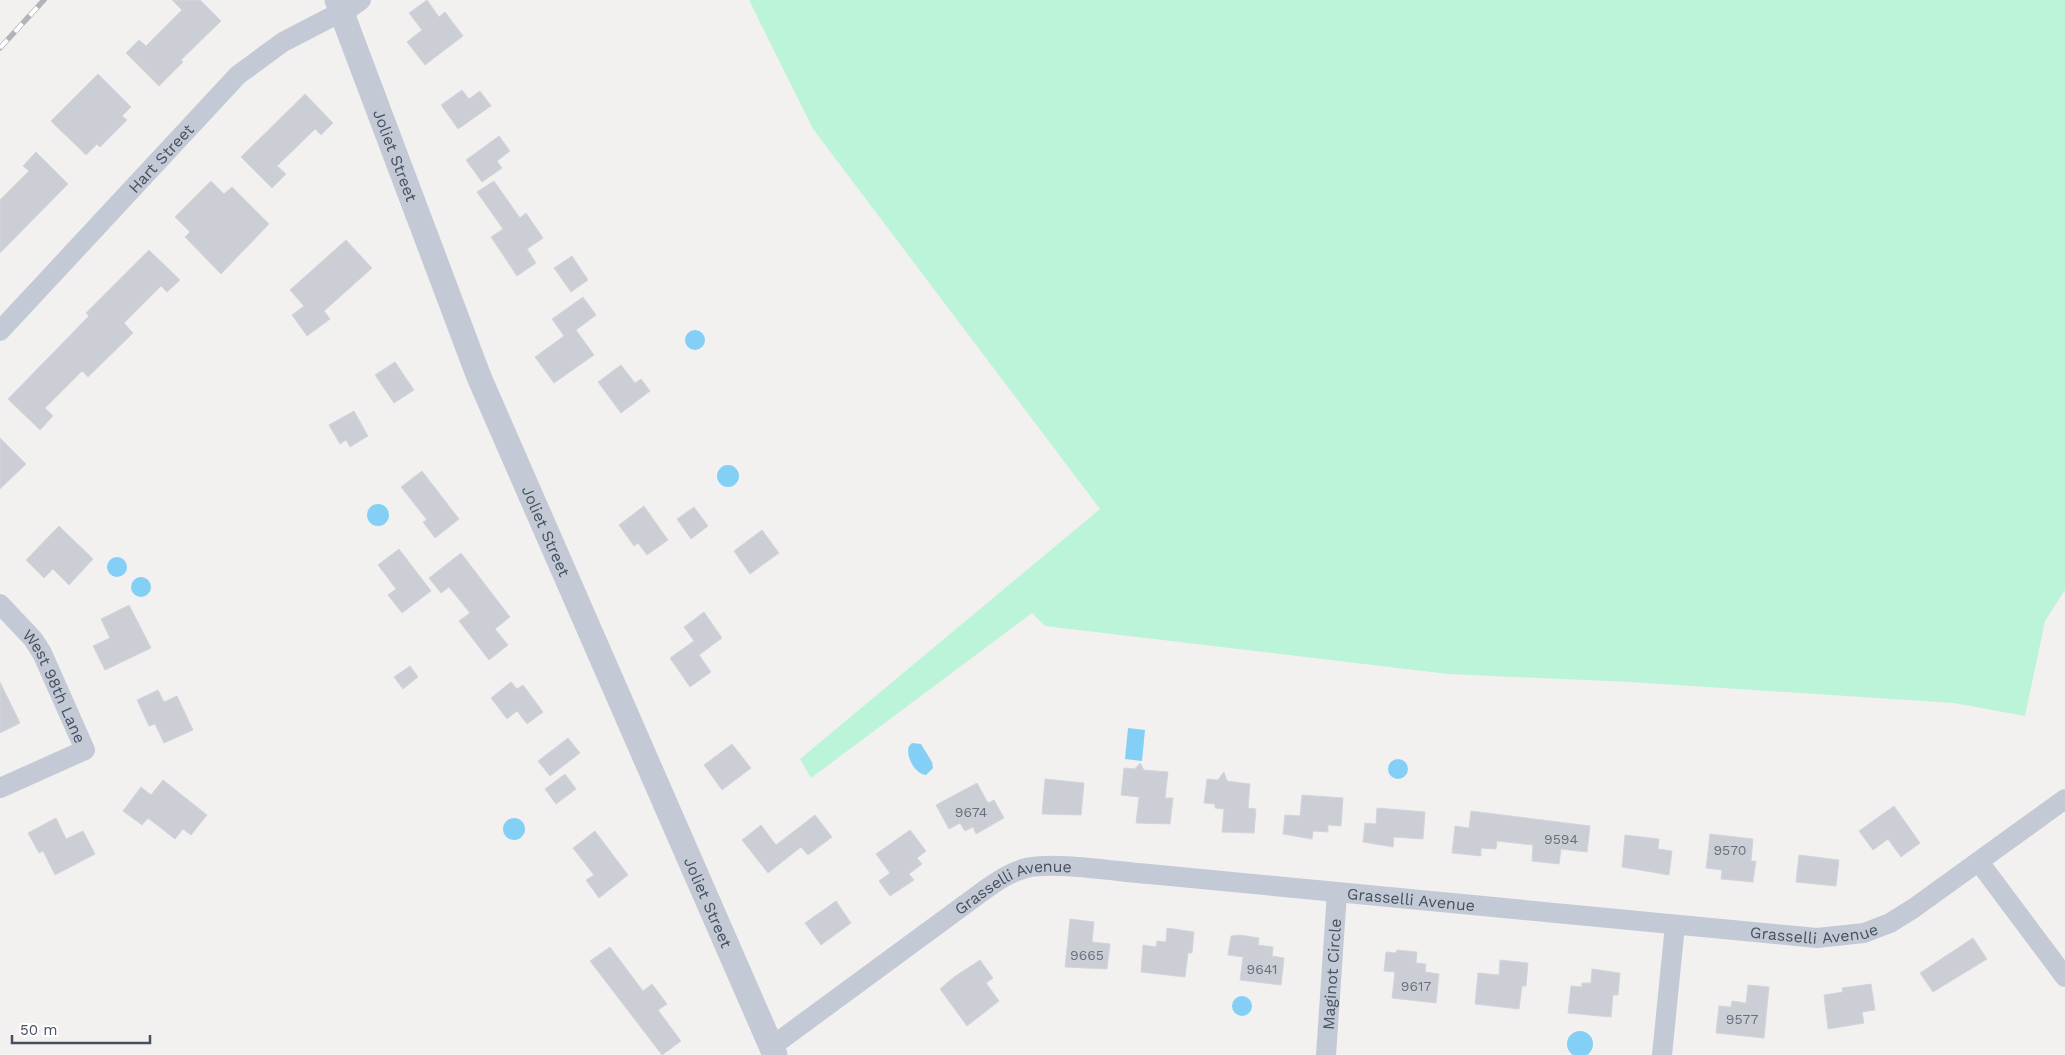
<svg xmlns="http://www.w3.org/2000/svg" width="2065" height="1055" font-family="'Work Sans',sans-serif">
<style>
.green{fill:#bbf4d8}
.water{fill:#84cff5}
.building{fill:#ccced6;stroke:#d4d5dc}
.lines{fill:none;stroke-linecap:round;stroke-linejoin:round}
.minor{stroke:#c3cad6;stroke-width:20}
.tertiary{stroke:#c3cad6;stroke-width:25}
.rail-casing{stroke:#b2b4bb;stroke-width:5.5}
.rail{stroke:#fff;stroke-width:4;stroke-dasharray:11;stroke-linecap:butt}
.labels{text-anchor:middle;stroke-width:4;stroke-linejoin:round;paint-order:stroke}
.number-label{font-size:14px;fill:#68707e}
.street-label{font-size:16px;fill:#465060;stroke:#fff}
</style>
<rect width="100%" height="100%" fill="#f3f0f0"/>
<!-- green -->
<path class="green" d="M749,0H2065V590L2045,621L2025,716L1954,703L1631,682L1448,674L1045,626L1032,613L811,778L800,759L1100,509L813,129Z"/>
<!-- water -->
<path class="water" d="M685 340a10 10 0 1 1 20 0a10 10 0 1 1-20 0Z
M717 476a11 11 0 1 1 22 0a11 11 0 1 1-22 0Z
M367 515a11 11 0 1 1 22 0a11 11 0 1 1-22 0Z
M107 567a10 10 0 1 1 20 0a10 10 0 1 1-20 0Z
M131 587a10 10 0 1 1 20 0a10 10 0 1 1-20 0Z
M1128,728L1145,730L1142,761L1125,759Z
M912,743L921,744L932,762L933,768L926,775C915,774 905,756 909,746Z
M1388 769a10 10 0 1 1 20 0a10 10 0 1 1-20 0Z
M503 829a11 11 0 1 1 22 0a11 11 0 1 1-22 0Z
M1232 1006a10 10 0 1 1 20 0a10 10 0 1 1-20 0Z
M1567 1044a13 13 0 1 1 26 0a13 13 0 1 1-26 0Z"/>
<!-- building -->
<path class="building" d="M172,0H200L221,21L181,60L183,62L159,86L126,53L139,40L146,46L182,10Z
M427,0L439,17L445,12L463,36L425,65L407,42L422,30L409,13Z
M98,74L131,107L122,116L127,120L100,147L97,144L86,155L51,121Z
M462,90L469,99L480,91L491,106L458,129L441,105Z
M305,94L333,123L321,135L315,129L277,166L286,174L272,188L241,157Z
M499,136L510,151L497,161L502,168L482,182L466,160Z
M36,152L68,184L0,253V200L29,171L23,166Z
M211,181L224,194L232,187L269,224L221,274L185,237L190,232L175,217Z
M494,181L520,218L526,213L543,238L527,249L536,263L517,276L491,237L503,229L477,192Z
M346,240L372,268L324,311L330,319L307,336L292,315L304,306L290,290Z
M149,250L180,280L167,292L161,286L124,323L133,333L88,377L82,371L45,408L53,416L40,430L8,399L89,316L86,313Z
M572,256L588,280L571,292L554,268Z
M583,297L596,315L576,330L594,355L554,383L535,357L564,336L552,319Z
M395,362L414,390L394,403L375,375Z
M621,365L635,383L641,379L650,391L621,413L598,382Z
M354,411L368,436L350,447L346,440L340,444L329,425Z
M0,438L26,464L0,489Z
M422,471L459,519L435,538L423,522L427,520L401,487Z
M644,506L668,540L647,555L638,543L634,546L619,525Z
M694,507L708,526L691,539L677,519Z
M59,526L93,559L69,585L53,569L44,578L26,560Z
M762,530L779,553L750,574L734,551Z
M399,549L431,591L402,613L388,595L396,589L378,565Z
M461,553L510,617L495,629L508,645L489,660L459,621L470,613L449,587L441,593L429,578Z
M129,605L151,648L105,670L93,646L110,638L101,619Z
M704,612L722,638L699,655L711,672L690,687L670,658L694,641L684,627Z
M410,666L418,677L403,689L394,677Z
M0,682L20,723L0,733Z
M511,682L517,689L523,685L543,712L527,724L517,711L507,719L491,698Z
M158,690L164,702L177,696L193,730L164,743L155,724L149,726L137,700Z
M568,738L580,753L550,776L538,761Z
M732,744L751,768L722,790L704,765Z
M1140,763L1144,770L1168,772L1165,798H1173L1170,824L1136,823L1139,797L1121,795L1124,768L1135,769Z
M1224,772L1227,781L1250,784L1248,808L1256,809L1254,833L1222,832L1224,809L1215,808V804L1204,803L1207,779L1218,780Z
M565,774L576,789L556,804L545,789Z
M1045,779L1084,783L1081,815L1042,814Z
M163,780L207,815L191,835L183,829L175,839L148,818L142,825L123,811L141,787L151,795Z
M977,783L988,803L994,800L1004,818L976,834L973,827L965,831L960,823L949,829L936,805Z
M1302,795L1343,798L1341,826L1328,825V832L1313,831L1312,839L1283,834L1285,815L1300,816Z
M1894,806L1920,843L1901,857L1888,839L1873,850L1859,831Z
M1377,808L1425,812L1423,839L1394,837L1393,847L1363,842L1365,823L1376,824Z
M1471,811L1590,826L1587,852L1561,849L1559,864L1532,861L1533,845L1497,841L1496,849L1481,848V856L1452,853L1455,826L1469,828Z
M815,815L832,837L808,855L801,847L768,873L742,840L761,825L776,845Z
M56,818L66,839L83,831L95,854L55,875L43,851L39,853L28,833Z
M910,830L926,851L917,858L922,864L909,874L914,880L890,896L879,881L890,873L876,854Z
M595,831L628,875L599,898L586,880L594,875L573,848Z
M1710,834L1753,839L1751,861H1756L1753,882L1721,879L1722,870L1706,868Z
M1625,835L1659,839L1658,849L1672,851L1669,875L1622,867Z
M1799,855L1839,860L1836,886L1796,882Z
M836,901L851,923L821,945L805,923Z
M1070,919L1094,922L1092,942L1110,944L1107,969L1065,967Z
M1167,928L1194,932L1192,953H1188L1185,977L1141,972L1143,945L1156,947L1157,941L1166,942Z
M1240,935L1259,938L1258,945L1273,947L1272,956L1284,958L1281,985L1240,980L1243,957L1228,955L1231,936Z
M1973,938L1987,959L1933,992L1920,973Z
M610,947L643,991L652,984L667,1004L658,1010L681,1041L662,1055L590,961Z
M1397,950L1417,952L1416,963L1426,964L1425,972L1439,974L1436,1003L1392,998L1395,972L1384,971L1386,952L1396,953Z
M980,960L993,978L986,983L999,1001L967,1026L940,989L954,977Z
M1500,960L1528,963L1526,986H1522L1519,1009L1475,1004L1478,973L1499,975Z
M1592,969L1620,973L1618,995H1613L1611,1017L1568,1013L1571,986L1582,987V983H1591Z
M1871,984L1875,1010L1862,1012L1864,1023L1828,1029L1824,995L1843,992L1842,988Z
M1748,985L1769,987L1764,1038L1716,1033L1719,1006L1731,1007L1732,1001L1746,1003Z"/>
<g class="lines">
<!-- minor -->
<g class="minor">
<path d="M342,14L361,0"/>
<path id="s1" d="M0,331L238,75L283,42L341,12"/>
<path id="s2" d="M0,604L33,639L42,653L85,750L0,788"/>
<path d="M1979,862L2065,977"/>
<path id="s3" d="M771,1047L986,889C999,880 1011,872 1026,868C1053,861 1119,872 1149,874L1817,938L1864,933L1890,923L1914,908L2065,799"/>
<path id="s4" d="M1326,1055L1337,893"/>
<path d="M1662,1055L1675,925"/>
</g>
<!-- tertiary -->
<path class="tertiary" id="s5" d="M337,0L479,377L775,1055"/>
<defs>
<path id="rail" d="M0,48L44,0"/>
</defs>
<!-- rail casing -->
<use href="#rail" class="rail-casing"/>
<!-- rail -->
<use href="#rail" class="rail"/>
</g>
<g class="labels">
<!-- number labels -->
<g class="number-label">
<text x="971" y="817">9674</text>
<text x="1561" y="844">9594</text>
<text x="1730" y="855">9570</text>
<text x="1087" y="960">9665</text>
<text x="1262" y="974">9641</text>
<text x="1416" y="991">9617</text>
<text x="1742" y="1024">9577</text>
</g>
<!-- street labels -->
<g class="street-label">
<text dy="6" stroke="none"><textPath href="#s5" startOffset="166">Joliet Street</textPath></text>
<text dy="6" stroke="none"><textPath href="#s1" startOffset="236">Hart Street</textPath></text>
<text dy="6" stroke="none"><textPath href="#s5" startOffset="571">Joliet Street</textPath></text>
<text dy="6" stroke="none"><textPath href="#s2" startOffset="100">West 98th Lane</textPath></text>
<text dy="6" stroke="none"><textPath href="#s3" startOffset="294">Grasselli Avenue</textPath></text>
<text dy="6" stroke="none"><textPath href="#s3" startOffset="699">Grasselli Avenue</textPath></text>
<text dy="6" stroke="none"><textPath href="#s5" startOffset="976">Joliet Street</textPath></text>
<text dy="6" stroke="none"><textPath href="#s3" startOffset="1104">Grasselli Avenue</textPath></text>
<text dy="6" stroke="none"><textPath href="#s4" startOffset="81">Maginot Circle</textPath></text>
</g>
</g>
<!-- scale -->
<path d="M12 1035v8h138v-8" fill="none" stroke="#465060" stroke-width="2.5"/>
<text x="20" y="1035" font-size="15" fill="#465060" stroke="#ffffff" stroke-width="4" paint-order="stroke">50 m</text>
</svg>
